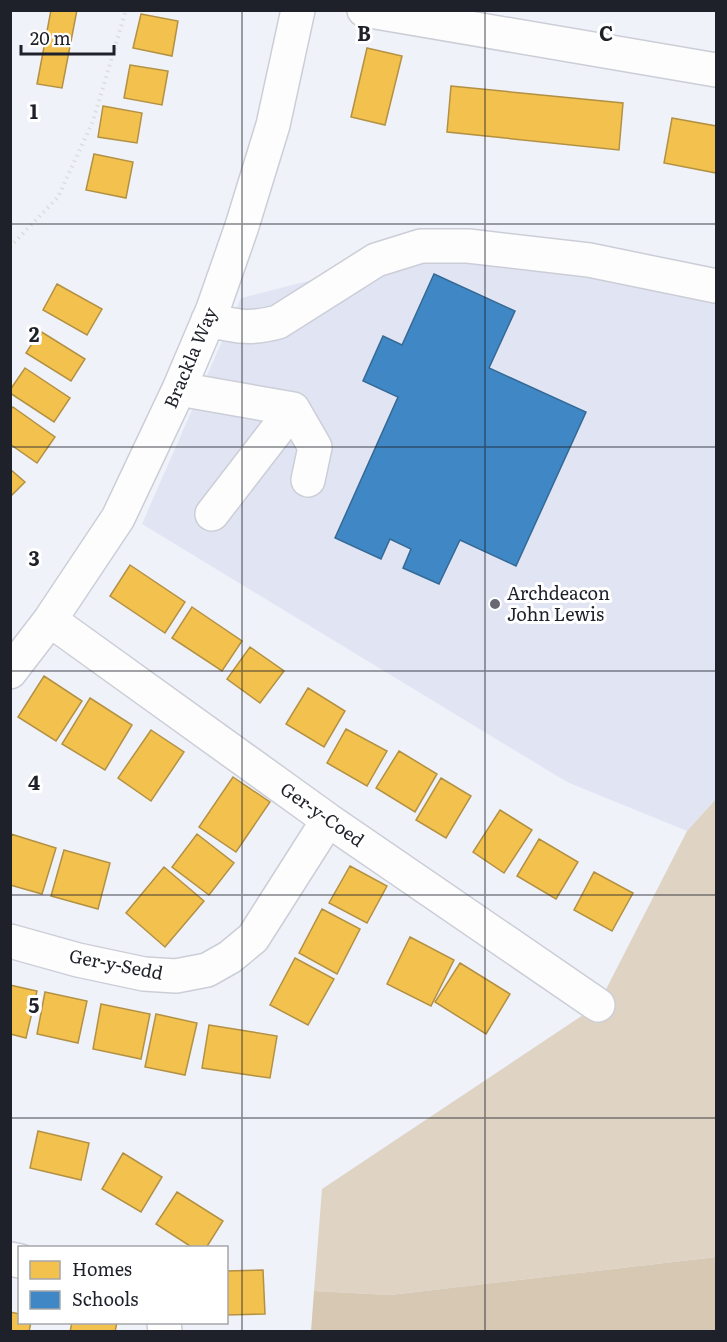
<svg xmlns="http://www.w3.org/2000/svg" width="727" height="1342" font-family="Literata,serif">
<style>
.built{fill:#e1e4f3}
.green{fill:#dfd3c4}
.forest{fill:#d7c8b4}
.homes{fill:#f2c14e;stroke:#b39143;stroke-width:1.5}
.schools{fill:#3f88c5;stroke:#356996;stroke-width:1.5}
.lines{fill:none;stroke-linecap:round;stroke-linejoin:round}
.minor-casing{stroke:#ccced7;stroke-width:36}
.path{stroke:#dcdde0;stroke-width:4;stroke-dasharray:1.5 4.5;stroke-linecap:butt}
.minor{stroke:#fdfdfe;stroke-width:33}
.grid{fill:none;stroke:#1f212a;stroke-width:1.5;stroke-opacity:0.55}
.poi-dot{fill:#686a73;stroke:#fff;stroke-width:2}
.labels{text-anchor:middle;stroke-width:6;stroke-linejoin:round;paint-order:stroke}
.street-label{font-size:18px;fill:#1f212a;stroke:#fff}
.poi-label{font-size:18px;fill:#1f212a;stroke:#fff;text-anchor:start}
.grid-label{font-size:20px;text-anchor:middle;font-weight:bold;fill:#1f212a;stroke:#fff;stroke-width:6;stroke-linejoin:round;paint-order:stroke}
</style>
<rect width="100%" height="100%" fill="#f0f2fa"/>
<!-- built -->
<path class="built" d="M430,250L716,286V799L687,831L567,782L142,524L241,298Z"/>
<!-- green -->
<path class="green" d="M716,799V1257L390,1295L314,1291L322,1189L598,1005L687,831Z"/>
<!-- forest -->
<path class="forest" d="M716,1257V1331H311L314,1291L390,1295Z"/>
<!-- homes -->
<path class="homes" d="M51,10H77L62,88L37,84Z
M141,14L178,21L172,56L133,48Z
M367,48L402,56L385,125L351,117Z
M130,65L168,71L162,105L124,98Z
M451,86L623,103L619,150L447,132Z
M103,106L142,113L137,143L98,137Z
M672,118L716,126V173L664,163Z
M94,154L133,162L126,198L86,190Z
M57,284L102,309L87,335L43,310Z
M40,331L85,359L71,381L26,353Z
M25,368L70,398L54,422L10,393V390Z
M13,407L55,437L37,463L10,444V410Z
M10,469L25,482L10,497Z
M130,565L185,602L165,633L110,596Z
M192,607L242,641L222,671L172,638Z
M250,647L284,671L260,703L227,679Z
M44,676L82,701L56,741L18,717Z
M308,688L345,711L324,747L286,724Z
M90,698L132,725L105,770L62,744Z
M346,729L387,751L367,786L327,763Z
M151,730L184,752L151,801L118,778Z
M399,751L437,774L415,812L376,788Z
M233,777L270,802L236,852L199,827Z
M441,778L471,796L446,838L416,820Z
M500,810L532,830L504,873L473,852Z
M11,834L56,848L42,894L10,885Z
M197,834L234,863L209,895L172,867Z
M539,839L578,862L556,899L517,876Z
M64,850L110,863L98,909L51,896Z
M350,866L387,886L367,923L329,903Z
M164,867L204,901L165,947L126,913Z
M594,872L633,893L612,931L574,910Z
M322,909L360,929L337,974L299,953Z
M410,937L454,960L431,1006L387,984Z
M295,958L334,979L308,1025L270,1005Z
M460,963L510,994L486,1034L435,1002Z
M10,985L37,991L26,1038L10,1034Z
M45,992L87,1001L78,1043L37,1034Z
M101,1004L150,1014L141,1059L93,1049Z
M156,1014L197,1023L185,1075L145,1067Z
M209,1025L277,1036L270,1078L202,1068Z
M38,1131L89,1143L81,1180L30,1168Z
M123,1153L162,1177L141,1212L102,1189Z
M177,1192L223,1221L206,1248H193L156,1224Z
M263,1270L265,1314L226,1315V1271Z
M10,1312L20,1314V1322H31L29,1332H10Z
M72,1322H117L115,1332H70Z"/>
<!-- schools -->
<path class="schools" d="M434,274L515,311L489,368L586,412L516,566L460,540L439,584L403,568L411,549L390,539L381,559L335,538L398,397L363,381L383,336L402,345Z"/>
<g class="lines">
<defs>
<path id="minor" d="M364,10L716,70
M208,320C236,326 249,330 278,322L376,260L421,246H468L589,260L716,286
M179,389L293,409L315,447L308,480
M212,514L293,409
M50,620L328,820L598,1005
M10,672L50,620L118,518L179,389L213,309L242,226L273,125L298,10
M10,941L78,960L144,974L176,976L207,970L230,957L253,938L328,820
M10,1259L20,1261
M164,1322L165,1332"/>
</defs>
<!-- minor casing -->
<use href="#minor" class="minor-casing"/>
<!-- path -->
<path class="path" d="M10,247L58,197L93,121L126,10"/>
<!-- minor -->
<use href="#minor" class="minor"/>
</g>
<!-- grid -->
<path class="grid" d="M242,10V1332M485,10V1332M10,224H716M10,447H716M10,671H716M10,895H716M10,1118H716"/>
<!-- markers -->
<circle class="poi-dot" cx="495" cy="604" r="6"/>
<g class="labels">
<!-- street labels -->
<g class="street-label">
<text transform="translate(191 358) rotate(-67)" y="6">Brackla Way</text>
<text transform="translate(322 815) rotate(35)" y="6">Ger-y-Coed</text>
<text transform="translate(116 965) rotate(11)" y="6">Ger-y-Sedd</text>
</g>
<!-- poi labels -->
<g class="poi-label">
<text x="507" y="600">Archdeacon<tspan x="507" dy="21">John Lewis</tspan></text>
</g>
</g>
<g class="grid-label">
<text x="364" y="41">B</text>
<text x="606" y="41">C</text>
<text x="34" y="119">1</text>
<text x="34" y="342">2</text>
<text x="34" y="566">3</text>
<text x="34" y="790">4</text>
<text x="34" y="1013">5</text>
</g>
<!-- border -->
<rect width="727" height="1342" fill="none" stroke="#1f212a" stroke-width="24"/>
<!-- legend -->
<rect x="18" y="1246" width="210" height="78" fill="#ffffff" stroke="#a5a6aa" stroke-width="1.5"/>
<rect x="30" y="1261" width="30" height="18" fill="#f2c14e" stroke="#a5a6aa" stroke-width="1.5"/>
<text x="72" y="1276" font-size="18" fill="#1f212a">Homes</text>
<rect x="30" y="1291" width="30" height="18" fill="#3f88c5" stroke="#a5a6aa" stroke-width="1.5"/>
<text x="72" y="1306" font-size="18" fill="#1f212a">Schools</text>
<!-- scale -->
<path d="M21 45v9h93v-9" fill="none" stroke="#1f212a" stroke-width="3"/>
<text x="30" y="45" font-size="18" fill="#1f212a" stroke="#ffffff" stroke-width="4.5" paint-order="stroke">20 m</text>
</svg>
